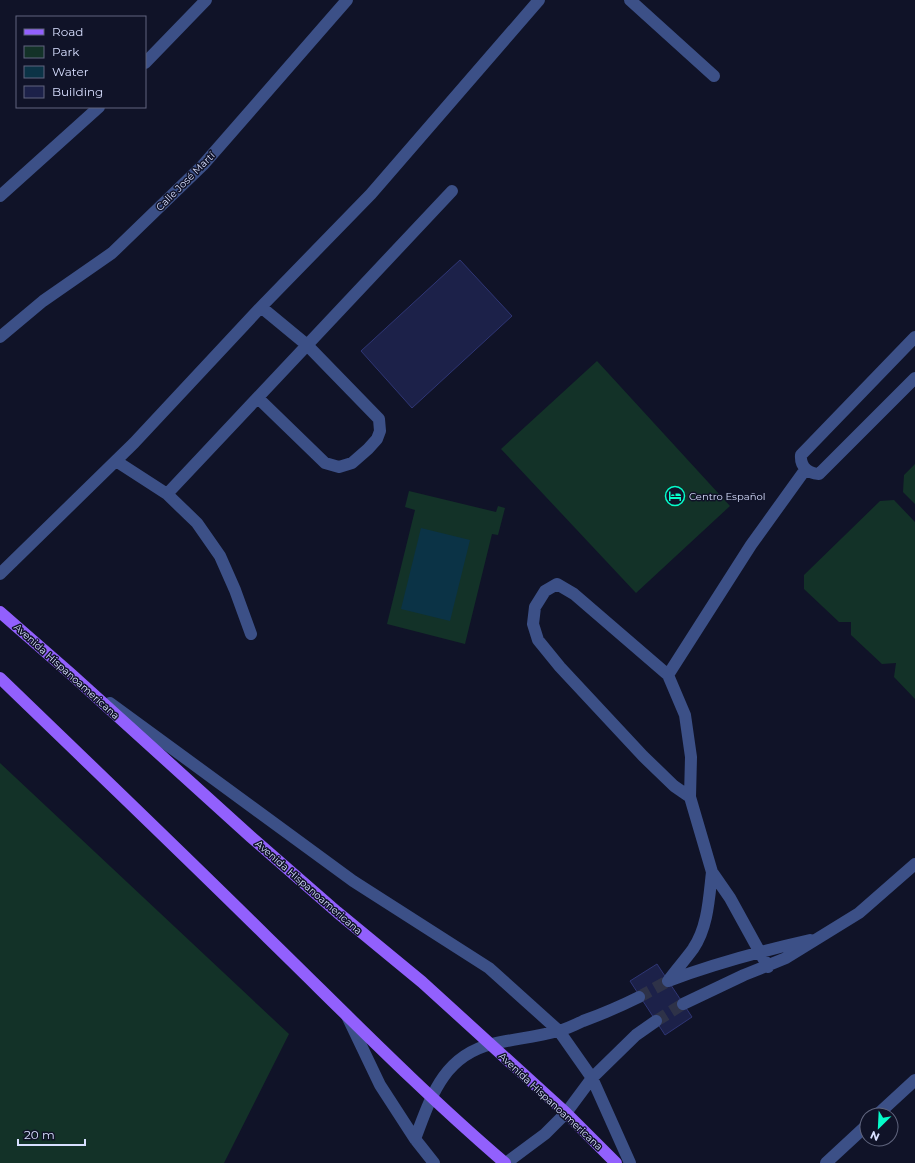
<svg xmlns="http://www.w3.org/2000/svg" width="915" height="1163" font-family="Montserrat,sans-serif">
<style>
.green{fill:#133228}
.water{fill:#0b3346}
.building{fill:#1c2149;stroke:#2f3675}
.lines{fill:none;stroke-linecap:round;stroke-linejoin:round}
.minor-tunnel{stroke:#2e3248;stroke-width:12;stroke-dasharray:12 6;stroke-linecap:butt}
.minor{stroke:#3c5087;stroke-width:12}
.major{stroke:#9260fd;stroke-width:12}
.labels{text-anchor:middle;stroke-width:3;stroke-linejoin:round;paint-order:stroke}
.street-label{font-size:10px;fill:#d8dfff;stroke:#101328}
.poi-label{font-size:10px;fill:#d8dfff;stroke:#101328;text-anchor:start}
</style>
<rect width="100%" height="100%" fill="#101328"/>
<!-- green -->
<path class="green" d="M597,361L730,506L636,593L501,449Z
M915,464V504L903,492L904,475Z
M409,491L496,512L498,506L505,508L498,535L492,534L465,644L387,624L415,510L405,507Z
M894,500L915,522V699L894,677L896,663L882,664L851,635V622H839L804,589V575L880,501Z
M0,763L289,1034L224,1163H0Z"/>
<!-- water -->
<path class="water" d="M421,528L470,540L450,621L401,609Z"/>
<!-- building -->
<path class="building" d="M460,260L512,316L412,408L361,351Z
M657,964L692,1017L665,1035L630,981Z"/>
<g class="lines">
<!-- minor-tunnel -->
<path class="minor-tunnel" d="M639,997L668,981
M656,1021L683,1004"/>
<!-- minor -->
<path class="minor" d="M630,0L714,76
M145,63L206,0
M0,196L99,107
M0,337L43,301L112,253L203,165L347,0
M915,337L801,455C800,467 808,473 819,474L915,378
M258,398L325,463L339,467L352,463L368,449L377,439L380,431L379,419L307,345L261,307
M116,461L167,494
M0,574L134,443L261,307L371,194L539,0
M251,634L235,590L220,556L197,523L167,494L452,191
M668,675L751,545L805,470
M110,703L353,881L489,968L559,1031L592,1078L630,1163
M690,797L674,786L643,756L560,667L538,640L533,624L535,607L545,591L557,584L574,594L668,675L685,715L691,757L690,797L712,872L730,898L768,967
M668,981C714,964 761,951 810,940
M668,981C676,970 685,960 693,949C708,927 709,898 712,872
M683,1004L744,975L786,958L859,913L915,864
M347,1016L380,1085L415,1139L434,1163
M877,1115L915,1080
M415,1139C431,1097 443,1056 492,1044C514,1039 536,1037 558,1031C567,1029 575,1025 583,1021C602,1014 621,1006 639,997
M506,1163L545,1134L566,1113L592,1078L636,1035L656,1021
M826,1163L867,1125"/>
<!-- major -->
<path class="major" d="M0,612L71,674L251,837L337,912L422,982L566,1113L616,1163
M0,678C90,765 180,851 268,938C346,1014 422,1092 505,1163"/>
</g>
<!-- icons -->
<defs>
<symbol id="hotel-ring" viewBox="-11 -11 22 22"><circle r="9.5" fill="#101328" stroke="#06fcca" stroke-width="1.5"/><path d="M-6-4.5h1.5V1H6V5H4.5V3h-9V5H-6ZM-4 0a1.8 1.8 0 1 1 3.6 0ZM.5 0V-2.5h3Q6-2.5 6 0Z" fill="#06fcca"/></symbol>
</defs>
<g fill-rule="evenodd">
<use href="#hotel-ring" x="664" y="485" width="22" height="22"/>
</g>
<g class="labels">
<!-- street labels -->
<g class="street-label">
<text transform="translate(185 181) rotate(-45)" y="4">Calle José Martí</text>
<text transform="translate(67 671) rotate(42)" y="4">Avenida Hispanoamericana</text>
<text transform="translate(309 887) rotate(41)" y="4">Avenida Hispanoamericana</text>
<text transform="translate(551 1101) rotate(43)" y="4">Avenida Hispanoamericana</text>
</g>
<!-- poi labels -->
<g class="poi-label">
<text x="689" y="500">Centro Español</text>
</g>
</g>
<!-- legend -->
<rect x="16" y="16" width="130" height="92" fill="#101328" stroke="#60657e"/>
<rect x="24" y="29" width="20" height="6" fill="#9260fd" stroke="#60657e"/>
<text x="52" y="36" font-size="12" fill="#d8dfff">Road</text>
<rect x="24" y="46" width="20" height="12" fill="#133228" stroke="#60657e"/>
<text x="52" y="56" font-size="12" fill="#d8dfff">Park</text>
<rect x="24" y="66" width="20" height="12" fill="#0b3346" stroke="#60657e"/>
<text x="52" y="76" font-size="12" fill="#d8dfff">Water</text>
<rect x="24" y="86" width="20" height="12" fill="#1c2149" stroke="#60657e"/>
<text x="52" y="96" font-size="12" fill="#d8dfff">Building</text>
<!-- north arrow -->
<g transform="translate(879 1127) rotate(204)"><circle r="19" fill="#101328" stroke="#60657e"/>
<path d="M0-3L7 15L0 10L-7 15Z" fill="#06fcca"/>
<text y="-6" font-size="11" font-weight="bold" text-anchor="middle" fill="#d8dfff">N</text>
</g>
<!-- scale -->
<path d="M18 1139v6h67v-6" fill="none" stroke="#d8dfff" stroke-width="2"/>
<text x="24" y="1139" font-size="12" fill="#d8dfff" stroke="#101328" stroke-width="3" paint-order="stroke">20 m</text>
</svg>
